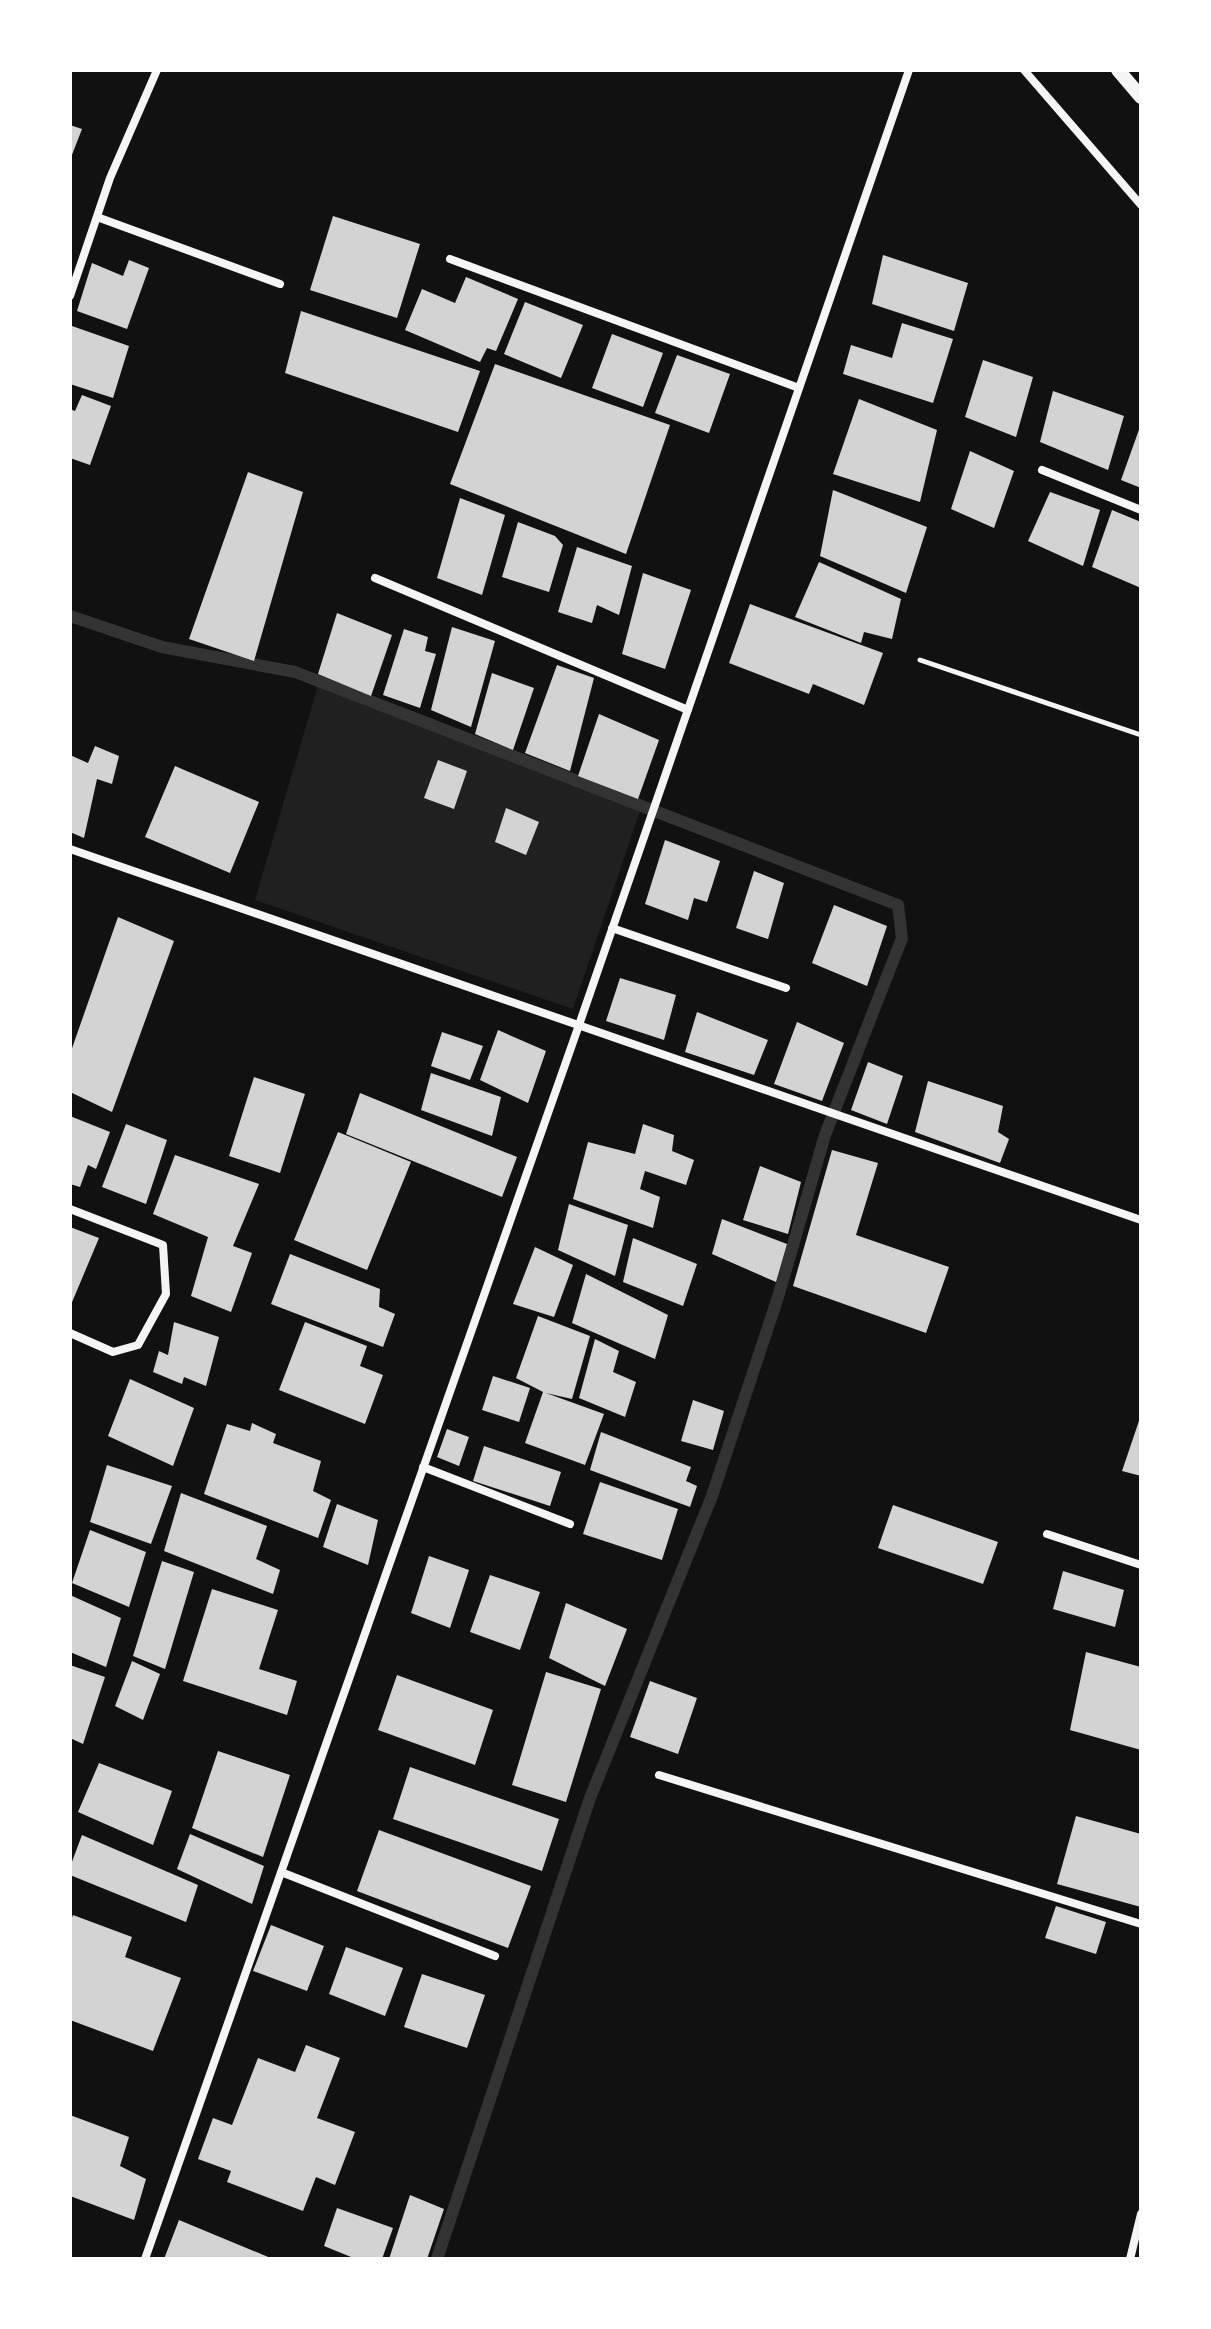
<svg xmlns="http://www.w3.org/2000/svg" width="1211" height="2329" font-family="'Zilla Slab',serif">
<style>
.green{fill:#202020}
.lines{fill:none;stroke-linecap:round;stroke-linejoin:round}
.stream{stroke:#333;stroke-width:12}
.building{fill:#d3d3d3}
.path{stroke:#f5f5f5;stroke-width:5}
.minor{stroke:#f5f5f5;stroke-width:8}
.tertiary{stroke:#f5f5f5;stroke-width:14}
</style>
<rect width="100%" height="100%" fill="#111"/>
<!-- green -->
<path class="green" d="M319,682L641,808L573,1009L255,900Z"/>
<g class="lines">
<!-- stream -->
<path class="stream" d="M70,616L162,647L295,672L898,905L902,938L825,1135L778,1297L712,1496L590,1798L437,2259"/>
</g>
<!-- building -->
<path class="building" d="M70,125L82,129L70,160Z
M333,216L420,244L397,318L310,290Z
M883,255L968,283L954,331L872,304Z
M129,260L149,268L127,329L77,311L92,263L123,276Z
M466,277L518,299L496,351L487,348L480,362L405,330L422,289L455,303Z
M525,302L583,325L561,378L504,354Z
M301,311L480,371L458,432L285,373Z
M902,323L953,339L933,403L843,374L851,345L892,358Z
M72,326L129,346L113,398L70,384Z
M612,334L663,353L643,407L592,388Z
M677,355L730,374L709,433L655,413Z
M983,360L1033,377L1016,437L965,417Z
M495,364L670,425L626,554L450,484Z
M1053,391L1124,416L1108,470L1040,442Z
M82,395L111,406L90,465L70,458V409L75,411Z
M859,399L937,430L920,502L833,474Z
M1141,424V488L1121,480Z
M970,451L1014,471L994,528L951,509Z
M248,472L303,492L254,661L189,639Z
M833,490L927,527L906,593L820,556Z
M1050,492L1100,510L1083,566L1028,541Z
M460,498L505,515L482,595L437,578Z
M1112,510L1141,522V588L1092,567Z
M518,522L555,536L563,545L549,592L502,577Z
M577,547L632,566L619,615L597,605L592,623L558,612Z
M819,562L901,599L892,639L864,632L861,643L795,617Z
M643,573L691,590L665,669L622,654Z
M750,604L883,653L864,705L813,684L809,694L729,663Z
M337,613L392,635L371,696L318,674Z
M452,627L495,641L471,727L431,710Z
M404,629L428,637L425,651L436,654L420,708L383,695Z
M557,665L594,678L570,771L525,753Z
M492,673L534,688L513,750L475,734Z
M599,714L659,740L638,799L578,776Z
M95,746L119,756L112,784L97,779L84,838L70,832V755L88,763Z
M438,760L467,771L454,809L424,798Z
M175,766L259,802L230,873L145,837Z
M506,808L539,822L526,855L495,842Z
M665,840L720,861L707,902L694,898L688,920L645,904Z
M754,871L784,883L768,939L736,928Z
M834,905L887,926L867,986L812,963Z
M118,917L174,941L112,1112L70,1092V1054Z
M620,978L676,995L664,1040L606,1021Z
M697,1012L768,1040L754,1075L685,1052Z
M797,1022L844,1043L822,1101L774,1084Z
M498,1030L546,1051L528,1103L480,1080Z
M442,1032L483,1046L470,1080L431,1066Z
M868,1062L903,1076L887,1124L851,1110Z
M431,1073L501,1097L492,1136L421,1110Z
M254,1077L305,1094L280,1173L229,1156Z
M928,1081L1003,1106L998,1132L1009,1139L1000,1163L915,1132Z
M360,1093L517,1157L502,1197L346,1134Z
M70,1116L110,1132L96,1169L88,1165L80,1187L70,1184Z
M126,1124L167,1140L146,1204L102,1187Z
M643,1124L674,1135L672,1151L694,1160L686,1185L645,1171L640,1189L660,1197L653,1228L573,1199L588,1142L635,1154Z
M338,1132L411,1162L367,1270L294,1240Z
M832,1150L878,1163L856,1235L949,1267L926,1333L793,1286Z
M175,1155L259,1184L233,1246L252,1253L231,1312L191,1296L208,1237L153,1214Z
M760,1166L801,1182L788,1234L743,1220Z
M569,1204L628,1225L615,1276L558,1250Z
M722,1219L787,1244L776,1282L712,1254Z
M70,1227L99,1238L70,1307Z
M633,1238L697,1264L683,1306L623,1282Z
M535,1247L573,1265L554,1317L513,1304Z
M290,1254L380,1289L379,1307L395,1314L383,1347L271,1304Z
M586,1274L668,1315L655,1359L572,1323Z
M538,1316L590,1336L572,1399L546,1393L604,1414L585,1465L525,1443L543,1392L516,1378Z
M174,1322L219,1337L206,1386L184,1377L182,1384L153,1372L159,1351L168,1355Z
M305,1322L367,1346L360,1366L383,1375L365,1424L279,1390Z
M595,1339L619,1351L613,1372L636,1382L625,1417L579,1398Z
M493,1376L530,1388L519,1422L482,1410Z
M130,1379L194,1408L173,1466L108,1436Z
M693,1400L724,1411L713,1450L681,1441Z
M1141,1415V1476L1122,1471Z
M252,1423L276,1434L273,1443L321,1461L313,1491L331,1500L318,1538L204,1494L227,1424L250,1431Z
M447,1429L469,1437L459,1466L437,1457Z
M601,1432L691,1467L686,1481L697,1486L690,1507L590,1470Z
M484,1446L561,1472L550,1506L473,1481Z
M107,1465L172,1486L151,1544L90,1522Z
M600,1482L678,1509L662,1560L583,1534Z
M181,1493L267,1526L256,1559L280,1570L273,1594L164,1551Z
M337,1504L378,1520L368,1565L323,1547Z
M893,1505L998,1542L983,1584L878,1548Z
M90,1530L146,1552L129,1607L72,1583Z
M429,1556L469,1570L450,1628L411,1613Z
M162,1561L194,1572L165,1669L133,1656Z
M1063,1571L1124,1590L1115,1627L1053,1609Z
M490,1575L540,1592L520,1650L470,1632Z
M212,1589L278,1610L259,1669L297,1681L287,1715L183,1681Z
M70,1595L121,1618L106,1667L70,1652Z
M566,1603L627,1629L605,1686L549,1658Z
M1086,1652L1141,1667V1750L1070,1730Z
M132,1661L160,1674L143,1720L115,1706Z
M70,1665L105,1677L83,1744L70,1738Z
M546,1672L601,1689L566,1802L512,1785Z
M397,1675L493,1710L475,1765L378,1730Z
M650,1681L697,1698L678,1754L630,1737Z
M218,1751L290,1775L263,1857L192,1828Z
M99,1763L172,1791L153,1845L78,1812Z
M410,1767L559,1819L542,1871L393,1819Z
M1076,1816L1141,1834V1907L1057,1884Z
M379,1830L531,1886L508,1948L357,1891Z
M190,1834L264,1866L252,1904L177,1869Z
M82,1835L198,1885L186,1922L70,1875V1867Z
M1056,1906L1106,1922L1096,1954L1045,1938Z
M73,1915L132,1937L125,1957L181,1978L153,2051L70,2020V1923Z
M271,1925L324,1946L307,1991L253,1971Z
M346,1947L403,1968L385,2016L329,1994Z
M422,1974L485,1995L467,2048L404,2027Z
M306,2045L340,2058L317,2118L355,2132L335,2185L316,2177L303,2211L227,2182L231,2171L198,2159L213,2118L232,2125L258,2058L295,2072Z
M70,2115L129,2137L120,2166L146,2179L134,2220L70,2196Z
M410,2195L444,2209L427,2259H389Z
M337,2208L393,2228L382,2259H356L324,2246Z
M179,2220L273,2259H164Z"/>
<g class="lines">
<!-- path -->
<path class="path" d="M920,660L1141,735"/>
<!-- minor -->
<path class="minor" d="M1024,70L1141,205
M97,217L280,284
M450,259L799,388
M70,296L110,178L157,70
M1042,470L1141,510
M375,578L688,710
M70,849L1141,1220
M612,928L786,988
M70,1209L163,1245L166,1294L138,1345L113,1352L70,1333
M423,1467L570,1524
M1047,1534L1141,1565
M659,1775L1141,1924
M281,1872L495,1956
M145,2259L579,1025L909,70
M1130,2259L1141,2214"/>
<!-- tertiary -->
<path class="tertiary" d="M1118,70L1141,97"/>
</g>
<!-- border -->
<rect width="1211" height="2329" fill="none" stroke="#ffffff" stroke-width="144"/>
</svg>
